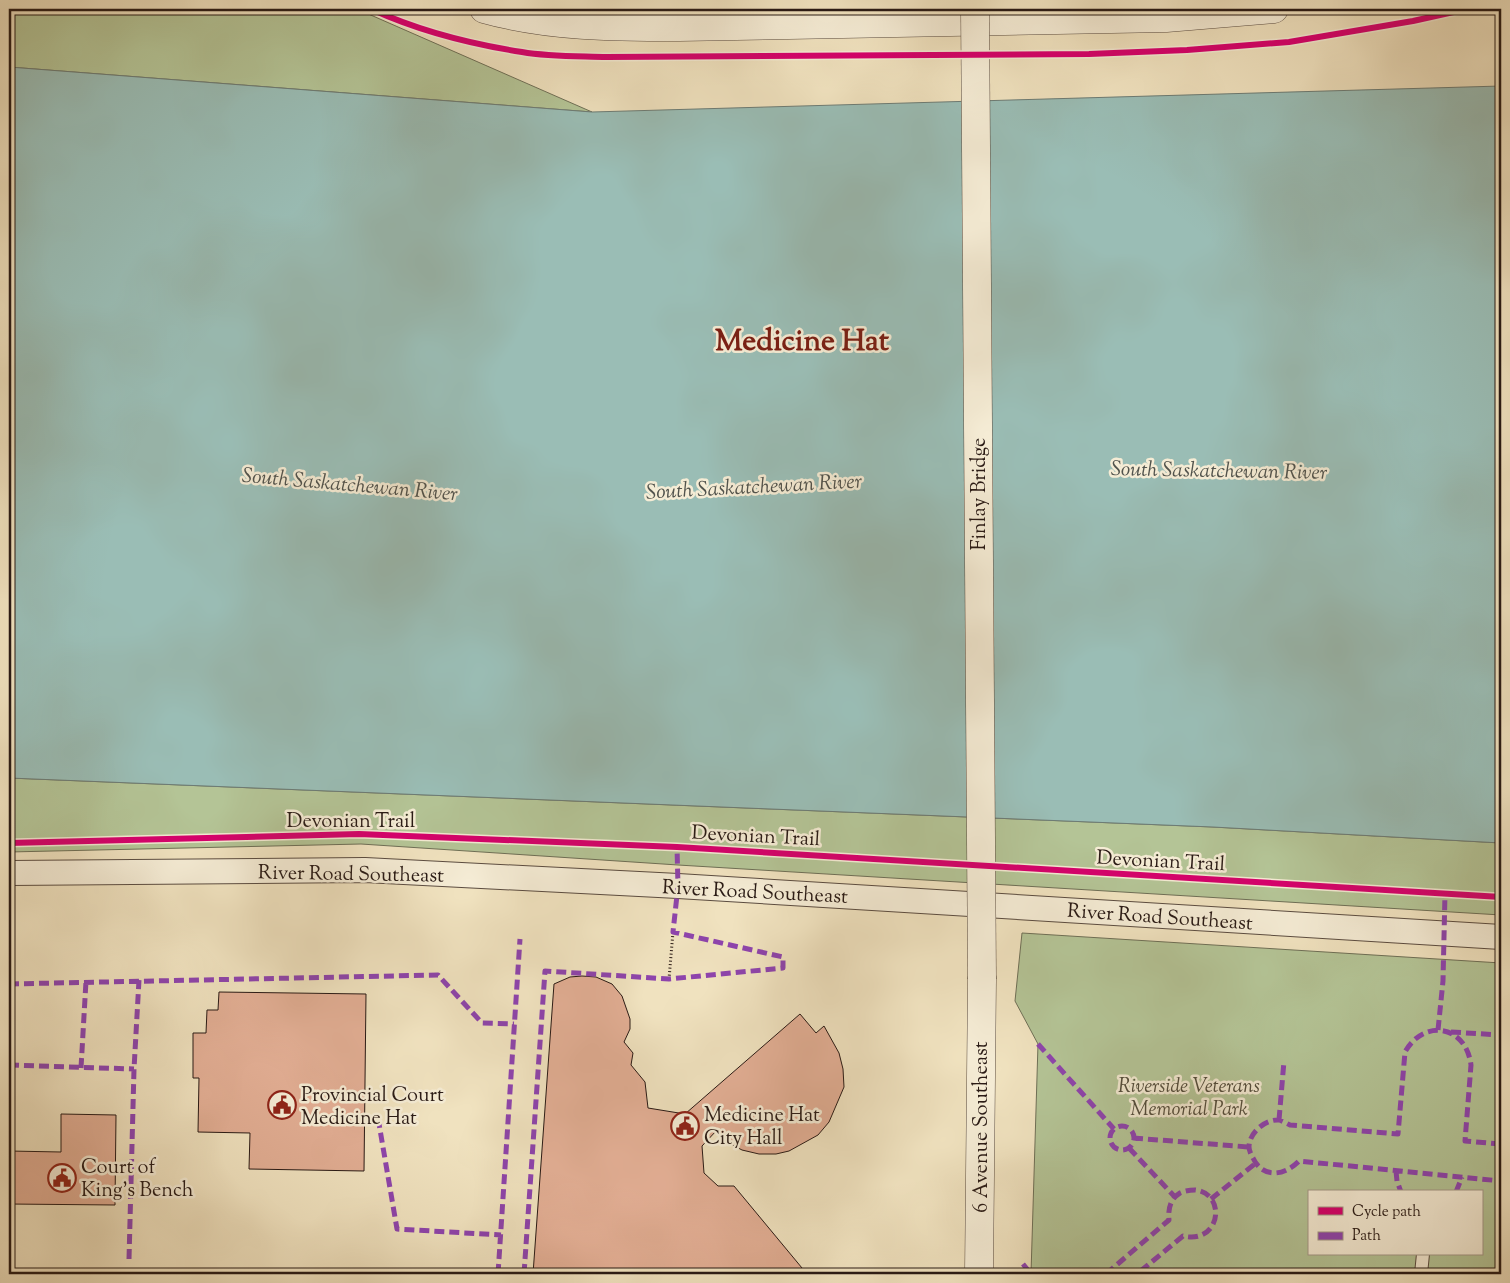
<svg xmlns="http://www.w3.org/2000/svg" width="1510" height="1283" font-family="'Sorts Mill Goudy',serif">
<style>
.green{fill:#b4c496;stroke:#6e6f56;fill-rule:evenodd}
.water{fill:#9abdb5;stroke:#6d7c75}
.building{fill:#e2ae94;stroke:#291a15}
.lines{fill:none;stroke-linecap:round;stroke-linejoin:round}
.service-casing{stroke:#5b4c40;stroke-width:14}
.minor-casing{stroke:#5b4c40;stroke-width:26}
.tertiary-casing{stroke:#5b4c40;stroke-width:29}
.path{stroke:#291a15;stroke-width:3;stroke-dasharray:1 2.5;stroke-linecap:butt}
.service{stroke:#f5ecd5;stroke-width:12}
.minor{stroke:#f5ecd5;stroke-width:24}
.tertiary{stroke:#f5ecd5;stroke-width:28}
.tertiary-bridge-casing{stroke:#5b4c40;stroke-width:29;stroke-linecap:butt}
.tertiary-bridge{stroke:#f5ecd5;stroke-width:28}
.quiet{stroke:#8e44ad;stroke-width:5;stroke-dasharray:10 5;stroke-linecap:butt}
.cycleway-casing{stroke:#f5ecd5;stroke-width:9}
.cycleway{stroke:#d6006c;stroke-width:6}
.labels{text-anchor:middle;stroke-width:5;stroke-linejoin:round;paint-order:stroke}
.street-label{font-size:20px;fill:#291a15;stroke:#f5ecd5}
.park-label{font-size:20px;font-style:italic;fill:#534d3c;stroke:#f5ecd5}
.poi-label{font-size:20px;fill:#291a15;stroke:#f5ecd5;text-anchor:start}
.water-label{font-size:21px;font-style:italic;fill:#51534d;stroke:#f5ecd5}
.town-label{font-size:30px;font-weight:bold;fill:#7a1f14;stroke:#f5ecd5}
</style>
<rect width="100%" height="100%" fill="#f0e2bf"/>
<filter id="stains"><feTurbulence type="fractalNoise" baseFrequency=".004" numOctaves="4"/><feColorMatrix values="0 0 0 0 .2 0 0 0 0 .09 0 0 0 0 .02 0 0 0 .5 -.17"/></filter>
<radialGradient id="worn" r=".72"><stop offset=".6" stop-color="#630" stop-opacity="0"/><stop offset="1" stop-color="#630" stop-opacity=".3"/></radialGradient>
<!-- green -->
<path class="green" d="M9,9H357L592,112L9,67Z
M9,778L1213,827L1501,843V915L678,865L361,844L9,852Z
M1022,933L1501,963V1274H1031L1038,1044L1015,1001ZM1309,1192H1481V1254H1309Z"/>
<!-- water -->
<path class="water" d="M9,67L592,112L1501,86V843L1213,827L9,778Z"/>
<!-- building -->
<path class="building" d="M582,976L596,977L612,984L622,996L630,1019V1029L624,1042L633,1053L631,1065L645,1082L648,1108L685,1114L800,1014L816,1033L824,1026L839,1053L843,1069L844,1087L829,1122L818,1135L789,1151L776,1154H759L742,1150L729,1143L717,1130L702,1146L704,1173L718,1186H734L807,1274H533L554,984L570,977Z
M219,992L366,994L364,1171L249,1169L250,1133L198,1132L199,1078H193V1033H206L207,1010H218Z
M61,1114L116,1115L115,1205L9,1204V1151L61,1152Z"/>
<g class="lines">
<defs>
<path id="service" d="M1421,1274L1423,1254"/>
<path id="minor" d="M9,873L365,870L678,886L1501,937"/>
<path id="tertiary" d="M484,9C548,27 614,27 679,27L1166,18L1274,9
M979,1274L982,979"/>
</defs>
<!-- service casing -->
<use href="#service" class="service-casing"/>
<!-- minor casing -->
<use href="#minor" class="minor-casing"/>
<!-- tertiary casing -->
<use href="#tertiary" class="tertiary-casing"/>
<!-- path -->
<path class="path" d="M669,979L673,932"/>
<!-- service -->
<use href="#service" class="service"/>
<!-- minor -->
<use href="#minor" class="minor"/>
<!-- tertiary -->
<use href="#tertiary" class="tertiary"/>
<defs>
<path id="tertiary-bridge" d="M975,9L982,979"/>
</defs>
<!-- tertiary-bridge casing -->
<use href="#tertiary-bridge" class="tertiary-bridge-casing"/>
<!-- tertiary-bridge -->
<use href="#tertiary-bridge" class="tertiary-bridge"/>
<!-- quiet -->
<path class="quiet" d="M9,984L438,975L482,1023L514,1024
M1438,1030L1443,981L1445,893
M1451,1032L1501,1035
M1038,1044L1114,1129
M9,1065L134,1069
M81,1068L86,981
M378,1118L397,1229L501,1235
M1279,1120L1284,1061
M1110 1138a12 12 0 1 1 24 0a12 12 0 1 1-24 0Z
M1133,1138L1249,1147
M1501,1144L1465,1141L1471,1065C1466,1025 1424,1018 1405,1052L1398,1134L1290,1125C1286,1123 1282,1121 1279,1120C1265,1119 1249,1133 1249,1147C1249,1150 1251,1155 1253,1158C1263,1179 1284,1176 1299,1161L1501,1181
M1129,1148L1175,1197
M1396,1171L1397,1181L1401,1192
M1456,1192L1462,1177
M1211,1199L1256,1163
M129,1259L134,1069L139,980
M1023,1264L1031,1274
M498,1274L520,939
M524,1274L545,971L669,979L783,968V957L673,932L678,886L677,847
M1106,1274L1169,1220C1168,1209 1170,1199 1180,1193C1184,1191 1190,1190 1195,1190C1227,1193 1221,1245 1183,1236L1137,1274"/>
<defs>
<path id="cycleway" d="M371,9C419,31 470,44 522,52C550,57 579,56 607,57L1089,54L1187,50L1289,42L1413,21L1467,9
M9,843L359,834L677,847L1501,897"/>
</defs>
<!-- cycleway casing -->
<use href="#cycleway" class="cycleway-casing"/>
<!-- cycleway -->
<use href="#cycleway" class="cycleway"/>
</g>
<!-- icons -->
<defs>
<symbol id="civic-ring" viewBox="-11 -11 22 22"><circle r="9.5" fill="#f5ecd5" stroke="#8f2418" stroke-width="1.5"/><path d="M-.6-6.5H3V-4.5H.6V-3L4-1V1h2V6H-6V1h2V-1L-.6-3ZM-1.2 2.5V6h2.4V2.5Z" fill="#8f2418"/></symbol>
</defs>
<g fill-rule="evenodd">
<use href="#civic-ring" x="266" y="1089" width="32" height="32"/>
<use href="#civic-ring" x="669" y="1110" width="32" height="32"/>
<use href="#civic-ring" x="46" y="1162" width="32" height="32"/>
</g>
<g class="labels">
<!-- street labels -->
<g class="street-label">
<text transform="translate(978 494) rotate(-90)" y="7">Finlay Bridge</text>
<text x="351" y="827">Devonian Trail</text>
<text transform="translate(756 835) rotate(3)" y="7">Devonian Trail</text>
<text transform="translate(1161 860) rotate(3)" y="7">Devonian Trail</text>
<text transform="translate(351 873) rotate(1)" y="7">River Road Southeast</text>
<text transform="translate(755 891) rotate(3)" y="7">River Road Southeast</text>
<text transform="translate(1160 916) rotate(4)" y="7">River Road Southeast</text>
<text transform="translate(980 1127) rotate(-90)" y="7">6 Avenue Southeast</text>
</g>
<!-- park labels -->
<g class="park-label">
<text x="1189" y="1092">Riverside Veterans<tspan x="1189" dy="23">Memorial Park</tspan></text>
</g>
<!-- poi labels -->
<g class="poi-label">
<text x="301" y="1101">Provincial Court<tspan x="301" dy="23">Medicine Hat</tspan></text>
<text x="704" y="1121">Medicine Hat<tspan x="704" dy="23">City Hall</tspan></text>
<text x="81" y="1173">Court of<tspan x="81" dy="23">King's Bench</tspan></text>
</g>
<!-- water labels -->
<g class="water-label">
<text transform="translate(1219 470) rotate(1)" y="7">South Saskatchewan River</text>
<text transform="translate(350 484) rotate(5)" y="7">South Saskatchewan River</text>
<text transform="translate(754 486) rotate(-3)" y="7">South Saskatchewan River</text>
</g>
<!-- town labels -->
<g class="town-label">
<text x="802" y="350">Medicine Hat</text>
</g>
</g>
<!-- margin -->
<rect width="1510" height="1283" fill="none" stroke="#f0e2bf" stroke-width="30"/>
<rect x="10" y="10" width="1490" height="1263" fill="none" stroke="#291a15" stroke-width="2.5"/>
<rect x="15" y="15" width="1480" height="1253" fill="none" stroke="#291a15"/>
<!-- legend -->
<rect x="1308" y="1190" width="175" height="65" fill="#f5ecd5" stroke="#a39888"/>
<rect x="1318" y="1207" width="25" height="8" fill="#d6006c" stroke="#a39888"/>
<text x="1352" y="1216" font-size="15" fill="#291a15">Cycle path</text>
<rect x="1318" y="1232" width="25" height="8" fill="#8e44ad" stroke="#a39888"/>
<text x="1352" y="1240" font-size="15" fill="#291a15">Path</text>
<rect width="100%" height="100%" filter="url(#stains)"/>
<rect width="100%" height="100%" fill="url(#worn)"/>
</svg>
